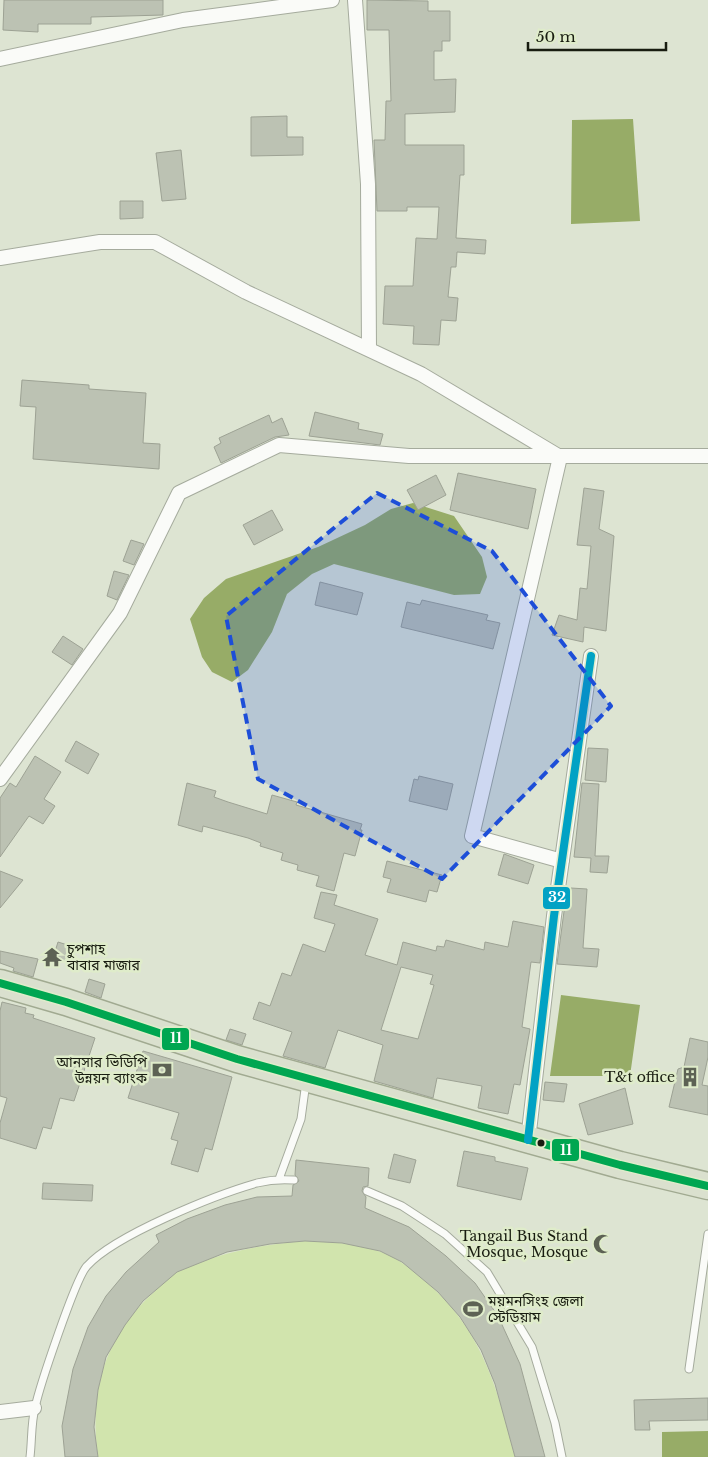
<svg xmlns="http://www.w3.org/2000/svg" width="708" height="1457" font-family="'Libre Baskerville','Noto Sans Bengali',serif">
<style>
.green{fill:#d1e4ad}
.water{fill:#97ac67}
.building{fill:#bcc2b3;stroke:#9da294;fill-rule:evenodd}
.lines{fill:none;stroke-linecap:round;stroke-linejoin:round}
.lane-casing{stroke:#a5ab9d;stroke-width:9}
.street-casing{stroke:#a5ab9d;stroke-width:16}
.highway-casing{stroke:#a1aa91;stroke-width:29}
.lane{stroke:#fafbf8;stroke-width:7}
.street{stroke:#fafbf8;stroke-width:14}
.highway{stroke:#dae0ce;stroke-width:26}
.bus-1-casing{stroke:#dfecca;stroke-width:11}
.bus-2-casing{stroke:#dfecca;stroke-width:11}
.bus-1{stroke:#00a651;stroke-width:8}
.bus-2{stroke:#01a2c4;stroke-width:8}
.marked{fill:#1d4ed8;fill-opacity:0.2;stroke:#1d4ed8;stroke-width:4;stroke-dasharray:10 6;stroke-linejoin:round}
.bus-dot{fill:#181c10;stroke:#dfecca;stroke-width:2}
.labels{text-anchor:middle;stroke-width:5;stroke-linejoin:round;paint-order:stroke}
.poi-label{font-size:14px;fill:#181c10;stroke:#dfecca;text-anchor:end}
.line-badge{stroke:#dfecca;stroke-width:2}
.badge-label{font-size:14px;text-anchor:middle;font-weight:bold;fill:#fff}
</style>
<rect width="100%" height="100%" fill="#dde4d2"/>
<!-- green -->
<path class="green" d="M305,1241C330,1242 357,1243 381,1252C398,1258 411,1269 425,1281C482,1329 497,1388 515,1457H98C89,1392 104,1337 154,1292C161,1286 168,1277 176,1272C183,1268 191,1266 198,1263C233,1250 267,1244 305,1241Z"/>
<!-- water -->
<path class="water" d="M633,119L640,221L571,224L572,120Z
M413,503L454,516L482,557L487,577L480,594L454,595L334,564L312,574L287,594L272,632L248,670L232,682L212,672L202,657L190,619L204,598L226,579L318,547L365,525L391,509Z
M561,995L640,1005L630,1076H550Z
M708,1431V1457H662V1432Z"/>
<!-- building -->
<path class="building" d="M4,0H163V15L91,17V24H38V32L3,30Z
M367,0L428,1V11H450V41H442V51H434V80L456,79L455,112L405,114V145H464V175H460L456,238L486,240L485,254L457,252L456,267H451L448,297L458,298L456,321L441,320L439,345L413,344L414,326L383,324L385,286H413L416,238L437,239L439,207H407V211H377L374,140H385L386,101H391L389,30H367Z
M287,116V137H303V155L251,156V117Z
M181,150L186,199L162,201L156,153Z
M120,201H143V218L120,219Z
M22,380L89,385V389L146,393L143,443L160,444L159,469L33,459L36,407L20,406Z
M315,412L359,423L358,429L383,434L380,445L309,436Z
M269,415L272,423L282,418L289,435L275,437L221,463L214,447L221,443L219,438Z
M458,473L536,489L528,529L450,510Z
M436,475L446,495L418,510L407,490Z
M584,488L604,491L599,529L614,536L606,631L584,627L583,642L552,635L559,615L577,620L580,588L587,589L591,546L577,545Z
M272,510L283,530L254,545L243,525Z
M131,540L144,544L134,565L123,561Z
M114,571L129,575L117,600L107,596Z
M320,582L363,593L357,615L315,605Z
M422,600L488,615L486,620L500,623L493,649L401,627L407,602L420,605Z
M63,636L83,649L72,665L52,652Z
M76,741L99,754L88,774L65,761Z
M588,748L608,749L606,782L585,780Z
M35,756L61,772L44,799L55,806L43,824L29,816L0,857V798L10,783L16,787Z
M419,776L453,784L447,810L409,801L414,779L418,780Z
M187,783L216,791L214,797L228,802L267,814L272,795L297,802L296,805L362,824L360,830H362L355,856L344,853L334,891L316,886L319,876L297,870L298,865L281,860L283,853L260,846L261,843L248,838L203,826L202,832L178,825Z
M582,783L599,784L595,856H609L607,873L590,872L591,858L574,857Z
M504,854L534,865L528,884L498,875Z
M387,861L442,875L437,892L429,890L426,902L387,892L391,879L383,877Z
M0,871L23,880L0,908Z
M571,888L587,889L583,948L599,949L597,967L557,964L565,904H569Z
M321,892L337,895L334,905L378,919L365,955L397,965L403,942L436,951L437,946L444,947L446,940L484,950L485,942L508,947L513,921L544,927L540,963L531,962L522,1027L530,1029L520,1085L514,1084L508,1114L478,1108L482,1086L437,1078L433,1098L374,1081L383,1045L338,1030L325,1068L283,1056L292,1032L253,1019L259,1002L270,1006L282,973L291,976L303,944L325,952L335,924L314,918ZM401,967L433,975L430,984L434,985L418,1039L381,1030Z
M58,942L74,947L69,963L53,958Z
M0,951L38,959L33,977L13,971L14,968L0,963Z
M89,979L105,984L101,998L85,992Z
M2,1002L26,1008L25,1013L34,1015L33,1018L95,1038L74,1101L60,1098L51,1129L43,1127L36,1149L0,1138V1123L7,1098L0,1096V1011Z
M230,1029L246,1034L242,1045L226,1040Z
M690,1038L708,1042V1057L702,1085L708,1086V1115L669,1107L678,1069L684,1067Z
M143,1051L232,1077L212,1150L205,1148L198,1172L171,1164L178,1141L171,1139L179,1113L128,1098Z
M545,1082L567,1084L564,1102L543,1100Z
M625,1088L633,1124L588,1135L579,1104Z
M464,1151L495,1157V1161L528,1168L521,1200L457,1186Z
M394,1154L416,1160L410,1183L388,1178Z
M296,1160L369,1168L368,1186L363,1187L362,1191L366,1197L365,1208L409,1227L446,1256L475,1283L498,1316L520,1364L545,1457H515L495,1384L481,1350L460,1317L438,1292L402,1262L380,1251L342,1243L305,1241L270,1244L227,1252L177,1272L143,1301L125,1325L106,1357L98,1390L94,1427L98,1457H65L62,1426L73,1369L88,1327L106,1296L126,1272L159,1242L156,1235L187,1219L225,1205L257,1197L292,1196L293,1185L299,1181L295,1175Z
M43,1183L93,1185L92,1201L42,1199Z
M708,1398V1420L649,1421L650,1430H635L634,1400Z"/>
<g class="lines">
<defs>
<path id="lane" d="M279,1179L301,1119L306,1082
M367,1191L402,1206L445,1234L487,1272L532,1347L555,1423L562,1457
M689,1369L708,1234
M30,1457C32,1441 31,1423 35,1408C39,1388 76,1277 87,1266C115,1235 215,1195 257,1183C269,1180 281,1179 294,1180"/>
<path id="street" d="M355,0L368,184L369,349
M0,59L183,20L332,0
M0,258L100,242H155L246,292L421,374L560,457L472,836L562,861
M0,779L120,613L179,493L279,445L409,456H708
M528,1140L554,916L591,656
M0,1412L34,1408"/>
<path id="highway" d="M0,983L66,1002L237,1059L620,1165L708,1186"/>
</defs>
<!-- lane casing -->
<use href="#lane" class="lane-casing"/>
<!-- street casing -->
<use href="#street" class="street-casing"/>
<!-- highway casing -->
<use href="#highway" class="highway-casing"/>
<!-- lane -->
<use href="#lane" class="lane"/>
<!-- street -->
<use href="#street" class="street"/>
<!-- highway -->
<use href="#highway" class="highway"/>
<defs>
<path id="bus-1" d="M0,983L66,1002L237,1059L620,1165L708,1186"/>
<path id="bus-2" d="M528,1140L554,916L591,656"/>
</defs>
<!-- bus-1 casing -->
<use href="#bus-1" class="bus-1-casing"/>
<!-- bus-2 casing -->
<use href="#bus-2" class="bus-2-casing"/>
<!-- bus-1 -->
<use href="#bus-1" class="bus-1"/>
<!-- bus-2 -->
<use href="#bus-2" class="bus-2"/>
</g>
<!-- marked area -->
<path class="marked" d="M377,493L492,551L611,706L442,879L258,779L226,616Z"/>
<!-- icons -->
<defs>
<symbol id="temple-bare" viewBox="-9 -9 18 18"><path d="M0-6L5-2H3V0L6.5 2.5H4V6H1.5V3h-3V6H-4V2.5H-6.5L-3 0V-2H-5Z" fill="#5d6254" stroke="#dfecca" stroke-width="2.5" paint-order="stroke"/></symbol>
<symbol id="bank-bare" viewBox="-9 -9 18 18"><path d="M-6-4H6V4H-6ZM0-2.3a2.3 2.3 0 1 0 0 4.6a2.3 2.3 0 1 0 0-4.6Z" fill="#5d6254" stroke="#dfecca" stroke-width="2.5" paint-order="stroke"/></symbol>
<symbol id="building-bare" viewBox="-9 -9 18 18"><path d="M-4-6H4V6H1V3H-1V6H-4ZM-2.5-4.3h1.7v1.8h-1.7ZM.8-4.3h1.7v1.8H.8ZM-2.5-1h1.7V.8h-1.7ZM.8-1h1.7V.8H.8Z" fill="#5d6254" stroke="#dfecca" stroke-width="2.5" paint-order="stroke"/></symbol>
<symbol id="mosque-bare" viewBox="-9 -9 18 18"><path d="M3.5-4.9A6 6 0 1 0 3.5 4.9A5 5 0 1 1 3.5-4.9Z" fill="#5d6254" stroke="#dfecca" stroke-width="2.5" paint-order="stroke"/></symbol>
<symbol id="stadium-bare" viewBox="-9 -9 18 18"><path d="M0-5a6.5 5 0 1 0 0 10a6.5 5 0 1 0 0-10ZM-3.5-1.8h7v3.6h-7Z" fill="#5d6254" stroke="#dfecca" stroke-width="2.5" paint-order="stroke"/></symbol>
</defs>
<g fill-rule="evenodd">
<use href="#temple-bare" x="38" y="943" width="28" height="28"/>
<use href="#bank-bare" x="148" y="1056" width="28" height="28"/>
<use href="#building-bare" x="676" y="1063" width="28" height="28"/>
<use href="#mosque-bare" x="589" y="1230" width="28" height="28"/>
<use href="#stadium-bare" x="459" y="1295" width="28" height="28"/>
</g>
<!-- markers -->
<circle class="bus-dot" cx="541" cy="1143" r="4.5"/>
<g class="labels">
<!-- poi labels -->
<g class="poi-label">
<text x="67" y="954" text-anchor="start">চুপশাহ<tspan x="67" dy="16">বাবার মাজার</tspan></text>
<text x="147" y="1067">আনসার ভিডিপি<tspan x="147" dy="16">উন্নয়ন ব্যাংক</tspan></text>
<text x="675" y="1082">T&amp;t office</text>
<text x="588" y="1241">Tangail Bus Stand<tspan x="588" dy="16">Mosque, Mosque</tspan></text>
<text x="488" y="1306" text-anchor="start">ময়মনসিংহ জেলা<tspan x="488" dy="16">স্টেডিয়াম</tspan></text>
</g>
</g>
<g class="line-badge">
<rect x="542" y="886" width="29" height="24" rx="5" fill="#01a2c4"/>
<rect x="161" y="1027" width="29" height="24" rx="5" fill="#00a651"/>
<rect x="551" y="1138" width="29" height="24" rx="5" fill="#00a651"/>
</g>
<g class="badge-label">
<text x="557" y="902">32</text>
<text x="176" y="1043">11</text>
<text x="566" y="1155">11</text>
</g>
<!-- scale -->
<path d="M528 42v8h138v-8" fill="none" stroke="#181c10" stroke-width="2.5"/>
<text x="536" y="42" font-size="15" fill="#181c10" stroke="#dfecca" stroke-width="4" paint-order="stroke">50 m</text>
</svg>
